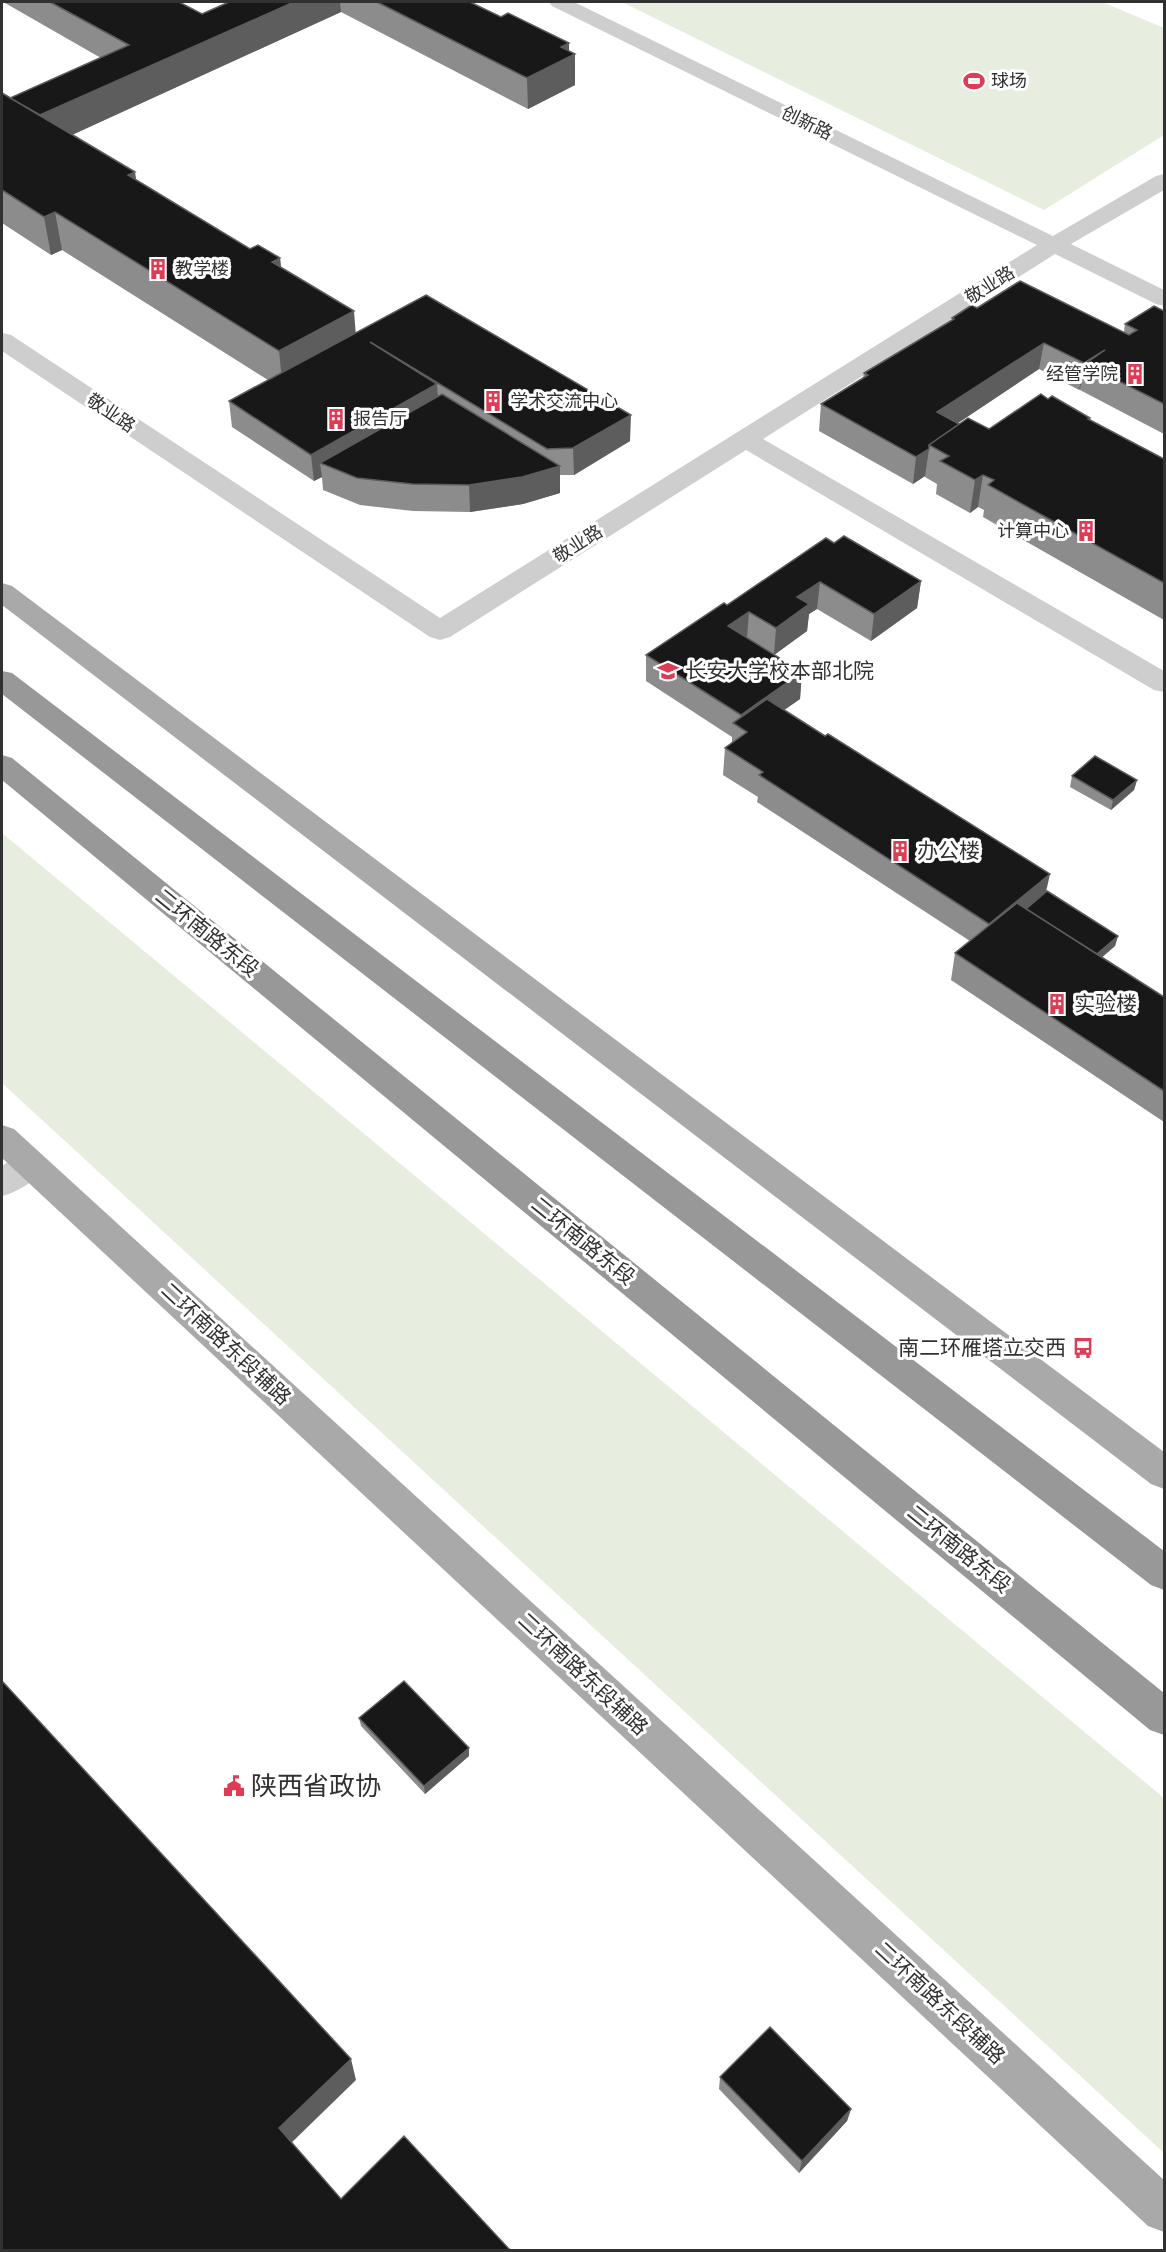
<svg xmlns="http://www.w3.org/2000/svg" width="1166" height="2252" font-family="'Exo 2','Noto Sans SC',sans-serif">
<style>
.green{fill:#e7eddf}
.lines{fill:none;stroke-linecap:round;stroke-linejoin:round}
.minor{fill:#cecece;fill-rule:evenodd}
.major{fill:#a9a9a9;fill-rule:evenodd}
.highway{fill:#989898;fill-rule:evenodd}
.wall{fill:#8c8c8c}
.shaded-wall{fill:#5d5d5d}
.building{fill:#181818;stroke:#5d5d5d;stroke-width:1.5}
.labels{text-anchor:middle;stroke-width:6;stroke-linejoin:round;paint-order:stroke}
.far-poi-label{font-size:18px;fill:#313131;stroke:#fff;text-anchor:start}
.far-street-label{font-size:18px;fill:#313131;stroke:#fff}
.poi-label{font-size:21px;fill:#313131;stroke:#fff;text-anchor:start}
.street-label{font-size:21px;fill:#313131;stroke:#fff}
.near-poi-label{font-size:26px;fill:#313131;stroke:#fff;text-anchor:start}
</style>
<rect width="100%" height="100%" fill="#fff"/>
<!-- green -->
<path class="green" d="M622,2H1102L1164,28V135L1044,210Z
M2,833L1164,1798V2153L2,1083Z"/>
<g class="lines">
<!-- minor -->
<path class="minor" d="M549,2H574L1053,236L1156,176L1164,174V190L1071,244L1164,290V306L1156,304L1055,254L763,439L1164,671V692L1154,690L746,450L450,637L440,640L430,637L2,351V333L11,335L440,618L1037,245L552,6Z
M30,1151L42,1155L47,1164C38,1180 18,1192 2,1196V1166L18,1155Z"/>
<!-- major -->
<path class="major" d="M2,583L12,586L1164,1452V1489L1151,1484L2,605Z
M2,1125L14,1129L1164,2180V2232L1148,2226L2,1158Z"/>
<!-- highway -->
<path class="highway" d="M2,671L12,673L1164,1551V1590L1151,1585L2,694Z
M2,755L12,758L1164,1693V1735L1150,1730L2,780Z"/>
</g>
<!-- wall -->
<path class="wall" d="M4,2H179L202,14L229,2H470L575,54V85L528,109L341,12L72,135L136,180L250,249L280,258L281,267L356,333L630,441L574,475H560V493L523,504L470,512L413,511L360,505L323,490L322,477L314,481L232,427L229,401L268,380L62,250L51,255L2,223V93L10,98L101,58L5,3Z
M977,308L1124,332L1125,324L1164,311V434L1080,390V389L1079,390L1039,369L958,423L989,429L1090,418V420L1164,459V620L983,517L984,510L978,507L970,513L936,494L937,484L925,477V476L913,484L819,431L821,404L863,378L864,373L952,320V318Z
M834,543L921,581L917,608L871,641L817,609L809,614L807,631L774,655L802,672L800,699L784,710L1046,892L1118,936L1115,946L1102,957L1164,997V1122L951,980L955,953L970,941L757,802L758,797L723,775L725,748L732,742V737L646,681V655L727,605Z
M1072,776L1137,780L1134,790L1111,810L1070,787Z
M359,1718L469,1756L425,1794L361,1726Z
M720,2077L851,2109L847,2121L799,2173L719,2089Z"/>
<!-- shaded-wall -->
<path class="shaded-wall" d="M294,2H340L341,12L41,149L35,117Z
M569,43V57L575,54V85L528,109L527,78L561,47Z
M135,172L141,210L128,175Z
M55,212L62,250L51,255L44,217Z
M280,258L284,296L272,262Z
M354,311L357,350L283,390L279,351Z
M1044,343L1039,369L934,439L937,412Z
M1105,350L1085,364L1080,389L1079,390L1084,363Z
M437,384L439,411L320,463L322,477L314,481L311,455Z
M631,415L630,441L574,475L573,448Z
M929,449L925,476L913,484L916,457Z
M560,466V493L523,504L470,512L469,485Z
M983,475L978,507L970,513L975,480Z
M921,581L917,608L871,641L874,614Z
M820,582L817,609L809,614L807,631L774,655L776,628L797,597Z
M749,612L747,638L728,626Z
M802,672L800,699L747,736V732L740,728L741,715Z
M1137,780L1134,790L1111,810L1113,800Z
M1050,874L1044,901L984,950L989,924Z
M1118,936L1115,946L1084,973L1086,963Z
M469,1748V1756L425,1794L424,1786Z
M351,2059L356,2080L286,2148L279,2128Z
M851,2109L847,2121L799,2173L802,2161Z"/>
<!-- building -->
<path class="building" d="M50,2H179L202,14L229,2H294L40,115L10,98L129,45Z
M377,2H470L501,17L508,13L569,43L561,47L575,54L527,78Z
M2,93L135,172L128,175L250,249L258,245L280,258L272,262L354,311L279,351L55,212L44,217L2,190Z
M1020,281L1129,335L1137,330L1125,324L1154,306L1164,311V404L1085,364L1105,350L1084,363L1044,343L937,412L959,424L929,445V449L916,457L821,404L868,375L864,373L954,319L952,318L972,305L977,308Z
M426,295L631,415L573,448L547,449L370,342L437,384L311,455L229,401Z
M442,394L560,466L522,477L469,485L412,484L357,478L320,463Z
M1041,394L1048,399L1052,396L1090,418L1088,419L1164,459V583L988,485L994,480L983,475L975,480L940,461L949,456L929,445L968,418L989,429Z
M844,536L921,581L874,614L820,582L797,597L809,604L776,628L749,612L728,626L802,672L741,715L646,655L724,603L727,605L826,538L834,543Z
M767,699L825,736L828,734L1050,874L989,924L759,775L763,772L725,748L747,732L733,723Z
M1095,756L1137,780L1113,800L1072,776Z
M1047,891L1118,936L1097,954L1026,909Z
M1017,903L1164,997V1091L955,953Z
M2,1681L351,2059L279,2128L341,2199L404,2136L510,2250H2Z
M404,1681L469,1748L424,1786L359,1718Z
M770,2027L851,2109L802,2161L720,2077Z"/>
<!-- icons -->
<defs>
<symbol id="stadium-bare" viewBox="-9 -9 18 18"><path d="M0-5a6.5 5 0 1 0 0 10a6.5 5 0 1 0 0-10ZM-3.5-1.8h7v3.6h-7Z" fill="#dd3d54" stroke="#fff" stroke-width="2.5" paint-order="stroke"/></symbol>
<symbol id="building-bare" viewBox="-9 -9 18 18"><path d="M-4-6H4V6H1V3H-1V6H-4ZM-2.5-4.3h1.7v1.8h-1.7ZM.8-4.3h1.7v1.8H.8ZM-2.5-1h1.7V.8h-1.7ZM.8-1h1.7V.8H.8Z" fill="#dd3d54" stroke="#fff" stroke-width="2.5" paint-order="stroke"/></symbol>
<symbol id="university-bare" viewBox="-9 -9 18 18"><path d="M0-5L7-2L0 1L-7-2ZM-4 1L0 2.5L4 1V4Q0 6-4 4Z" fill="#dd3d54" stroke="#fff" stroke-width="2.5" paint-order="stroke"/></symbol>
<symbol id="bus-bare" viewBox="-9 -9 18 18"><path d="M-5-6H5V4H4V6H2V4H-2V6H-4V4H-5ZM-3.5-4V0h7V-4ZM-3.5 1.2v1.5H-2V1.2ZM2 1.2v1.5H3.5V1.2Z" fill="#dd3d54" stroke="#fff" stroke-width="2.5" paint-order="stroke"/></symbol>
<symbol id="civic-bare" viewBox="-9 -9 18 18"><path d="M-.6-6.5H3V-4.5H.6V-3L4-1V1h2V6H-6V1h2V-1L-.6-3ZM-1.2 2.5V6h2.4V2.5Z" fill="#dd3d54" stroke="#fff" stroke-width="2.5" paint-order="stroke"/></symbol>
</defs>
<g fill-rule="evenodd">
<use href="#stadium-bare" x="959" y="66" width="30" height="30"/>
<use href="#building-bare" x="143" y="254" width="30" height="30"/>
<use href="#building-bare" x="1120" y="359" width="30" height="30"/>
<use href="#building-bare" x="478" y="386" width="30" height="30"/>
<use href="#building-bare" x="321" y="404" width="30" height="30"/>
<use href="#building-bare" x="1071" y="516" width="30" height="30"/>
<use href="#university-bare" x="653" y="656" width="30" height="30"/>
<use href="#building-bare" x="885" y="836" width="30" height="30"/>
<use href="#building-bare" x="1042" y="989" width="30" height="30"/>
<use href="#bus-bare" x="1068" y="1333" width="30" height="30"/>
<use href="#civic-bare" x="219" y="1771" width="30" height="30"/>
</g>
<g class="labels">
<!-- far-poi labels -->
<g class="far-poi-label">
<text x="991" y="87">球场</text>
<text x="175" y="275">教学楼</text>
<text x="1118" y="380" text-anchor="end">经管学院</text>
<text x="510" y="407">学术交流中心</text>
<text x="353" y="425">报告厅</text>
<text x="1069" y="537" text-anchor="end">计算中心</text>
</g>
<!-- far-street labels -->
<g class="far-street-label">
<text transform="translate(807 123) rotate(26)" y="6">创新路</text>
<text transform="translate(990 285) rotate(-32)" y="6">敬业路</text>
<text transform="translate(111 413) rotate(34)" y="6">敬业路</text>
<text transform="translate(578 544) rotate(-32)" y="6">敬业路</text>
</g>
<!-- poi labels -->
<g class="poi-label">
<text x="685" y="678">长安大学校本部北院</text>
<text x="917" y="858">办公楼</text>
<text x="1074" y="1011">实验楼</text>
<text x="1066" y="1355" text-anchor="end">南二环雁塔立交西</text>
</g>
<!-- street labels -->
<g class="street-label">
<text transform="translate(207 933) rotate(39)" y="7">二环南路东段</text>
<text transform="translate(583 1241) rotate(39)" y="7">二环南路东段</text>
<text transform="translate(226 1344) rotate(43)" y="7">二环南路东段辅路</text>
<text transform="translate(959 1549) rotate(39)" y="7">二环南路东段</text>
<text transform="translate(583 1674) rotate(43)" y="7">二环南路东段辅路</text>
<text transform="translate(940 2003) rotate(43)" y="7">二环南路东段辅路</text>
</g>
<!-- near-poi labels -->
<g class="near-poi-label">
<text x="251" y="1795">陕西省政协</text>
</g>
</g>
<!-- border -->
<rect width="1166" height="2252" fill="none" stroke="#313131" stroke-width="6"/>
</svg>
